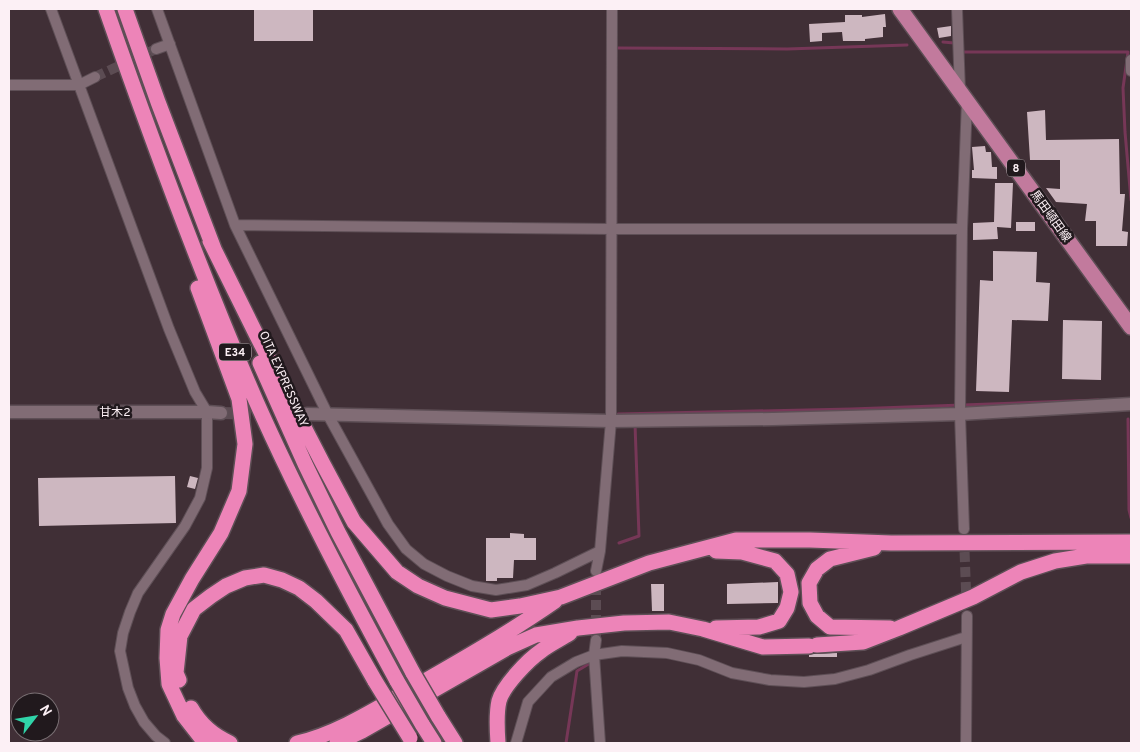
<svg xmlns="http://www.w3.org/2000/svg" width="1140" height="752" font-family="Overpass,'Noto Sans JP',sans-serif">
<style>
.lines{fill:none;stroke-linecap:round;stroke-linejoin:round}
.stream{stroke:#763757;stroke-width:3}
.building{fill:#cdb7c0}
.minor-tunnel{stroke:#5c4c53;stroke-width:10;stroke-dasharray:10 5;stroke-linecap:butt}
.tertiary-tunnel{stroke:#5c4c53;stroke-width:12;stroke-dasharray:12 6;stroke-linecap:butt}
.minor-casing{stroke:#5e4f56;stroke-width:12}
.tertiary-casing{stroke:#5e4f56;stroke-width:15}
.primary-casing{stroke:#5e4f56;stroke-width:18}
.motorway-casing{stroke:#5e4f56;stroke-width:18}
.minor{stroke:#816c75;stroke-width:10}
.tertiary{stroke:#816c75;stroke-width:12}
.primary{stroke:#c27a9d;stroke-width:15}
.motorway{stroke:#ed84b8;stroke-width:15}
.motorway-bridge-casing{stroke:#5e4f56;stroke-width:18;stroke-linecap:butt}
.motorway-bridge{stroke:#ed84b8;stroke-width:15}
.labels{text-anchor:middle;stroke-width:5;stroke-linejoin:round;paint-order:stroke}
.shield{fill:#21191d;stroke:#bab0b4;stroke-width:1}
.shield-label{font-size:11px;font-weight:bold;fill:#fcf0f5}
.street-label{font-size:12px;fill:#fcf0f5;stroke:#21191d}
</style>
<rect width="100%" height="100%" fill="#402f36"/>
<g class="lines">
<!-- stream -->
<path class="stream" d="M943,42L954,43L955,44
M618,48L787,49L907,45
M961,52H1128L1123,88L1125,132L1131,200
M618,414L851,409L1098,400
M1128,419L1129,510L1131,518
M619,543L639,536L635,424
M566,743L577,671L592,662"/>
</g>
<!-- building -->
<path class="building" d="M254,9H313V41H254Z
M885,14L886,27H883V37L865,39V41H843L842,32L822,33V41L810,42L809,24L845,22V15H862V17Z
M951,26V36L939,38L937,28Z
M1045,110L1046,140L1119,139L1120,194H1125L1122,231L1128,232L1127,246H1096V221H1085L1087,204L1056,202L1046,188L1060,189V160H1030L1027,112Z
M985,146L986,152H991L992,167H997V179L972,178V170H974L972,147Z
M995,183H1013L1011,228L997,227L998,239L973,240V223L994,222Z
M1016,222H1035V231H1016Z
M993,251L1037,252L1036,282L1050,283L1048,321L1012,320L1009,392L976,391L980,280L993,281Z
M1063,320L1102,321L1101,380L1062,379Z
M175,476L176,523L39,526L38,478Z
M190,476L198,478L195,489L187,487Z
M510,533L524,534V538H536V560H514L513,578H497V581H486V538H510Z
M778,582V603L727,604V584Z
M651,584H664V611H652Z
M837,653V657H809V655L814,654Z"/>
<g class="lines">
<!-- minor-tunnel -->
<path class="minor-tunnel" d="M95,77L156,49
M964,537L967,616
M596,640V578"/>
<!-- tertiary-tunnel -->
<path class="tertiary-tunnel" d="M221,413L291,414"/>
<defs>
<path id="minor" d="M51,9L169,329L195,392L207,412V468L200,498L185,526L138,593L130,612L123,633L120,651L128,688L135,706L144,722L156,736L165,743
M157,9L235,225L328,415L388,524L406,549L424,564L447,576L472,586L496,590L527,585L555,573L600,551
M957,9L960,91
M156,49L170,44
M1131,60V71
M9,85H79L95,77
M235,225L612,229H962
M964,529L960,414L962,229L967,101
M596,571L600,551L611,421L612,9
M596,640L594,655L600,743
M516,743L528,702L551,677L576,662L594,655L622,651L667,653L699,660L732,673L770,680L804,682L835,679L869,670L910,655L966,637
M966,743L967,616"/>
<path id="tertiary" d="M9,412H207L221,413
M307,414L611,421L773,419L960,414L1131,404"/>
<path id="primary" d="M900,9L1131,327"/>
<path id="motorway" d="M106,9C152,141 200,272 256,401C298,496 347,589 397,681
M125,9L158,102L214,249
M210,241L257,336L323,464L354,522L397,572L418,586L445,598L491,610L520,606L561,597L649,563L736,540H810L891,543L1131,542
M198,288L239,399L245,444L239,491L221,533L192,579L173,614L168,630L167,658L169,684L184,716L202,739L208,743
M260,363L305,464L338,532L413,673
M874,548L830,559L817,569L809,583L810,603L817,616L830,627L890,628
M716,628L759,627L779,621L787,608L791,592L787,574L775,561L742,552L716,551
M817,645L863,642L899,628L973,597L1021,572L1055,561L1086,556H1131
M179,680L176,673L180,636L194,609L211,596L226,586L245,578L264,575L282,580L299,588L316,601L346,630L375,681
M191,708C200,724 214,736 230,743
M438,716L455,743
M422,724L434,743
M297,743C335,735 376,709 411,689C460,661 509,633 555,601
M337,743L362,731L507,648L536,635L578,628L624,623L669,622L703,629L763,647L809,646
M498,743C497,729 496,714 499,701C503,686 528,660 541,651C550,644 561,639 570,633"/>
</defs>
<!-- minor casing -->
<use href="#minor" class="minor-casing"/>
<!-- tertiary casing -->
<use href="#tertiary" class="tertiary-casing"/>
<!-- primary casing -->
<use href="#primary" class="primary-casing"/>
<!-- motorway casing -->
<use href="#motorway" class="motorway-casing"/>
<!-- minor -->
<use href="#minor" class="minor"/>
<!-- tertiary -->
<use href="#tertiary" class="tertiary"/>
<!-- primary -->
<use href="#primary" class="primary"/>
<!-- motorway -->
<use href="#motorway" class="motorway"/>
<defs>
<path id="motorway-bridge" d="M413,673L438,716
M375,681L410,738
M397,681L422,724"/>
</defs>
<!-- motorway-bridge casing -->
<use href="#motorway-bridge" class="motorway-bridge-casing"/>
<!-- motorway-bridge -->
<use href="#motorway-bridge" class="motorway-bridge"/>
</g>
<g class="labels">
<!-- shield labels -->
<g class="shield">
<rect x="1007" y="159.5" width="18" height="17" rx="4"/>
<rect x="219" y="343.5" width="32" height="17" rx="4"/>
</g>
<g class="shield-label">
<text x="1016" y="172">8</text>
<text x="235" y="356">E34</text>
</g>
<!-- street labels -->
<g class="street-label">
<text transform="translate(1051 216) rotate(54)" y="4">馬田頓田線</text>
<text transform="translate(284 379) rotate(66)" y="4">OITA EXPRESSWAY</text>
<text x="115" y="416">甘木2</text>
</g>
</g>
<!-- border -->
<rect width="1140" height="752" fill="none" stroke="#fcf0f5" stroke-width="20"/>
<!-- north arrow -->
<g transform="translate(35 717) rotate(59)"><circle r="24" fill="#21191d" stroke="#796f73"/>
<path d="M0-4L9 19L0 12L-9 19Z" fill="#30d4a9"/>
<text y="-8" font-size="14" font-weight="bold" text-anchor="middle" fill="#fcf0f5">N</text>
</g>
</svg>
